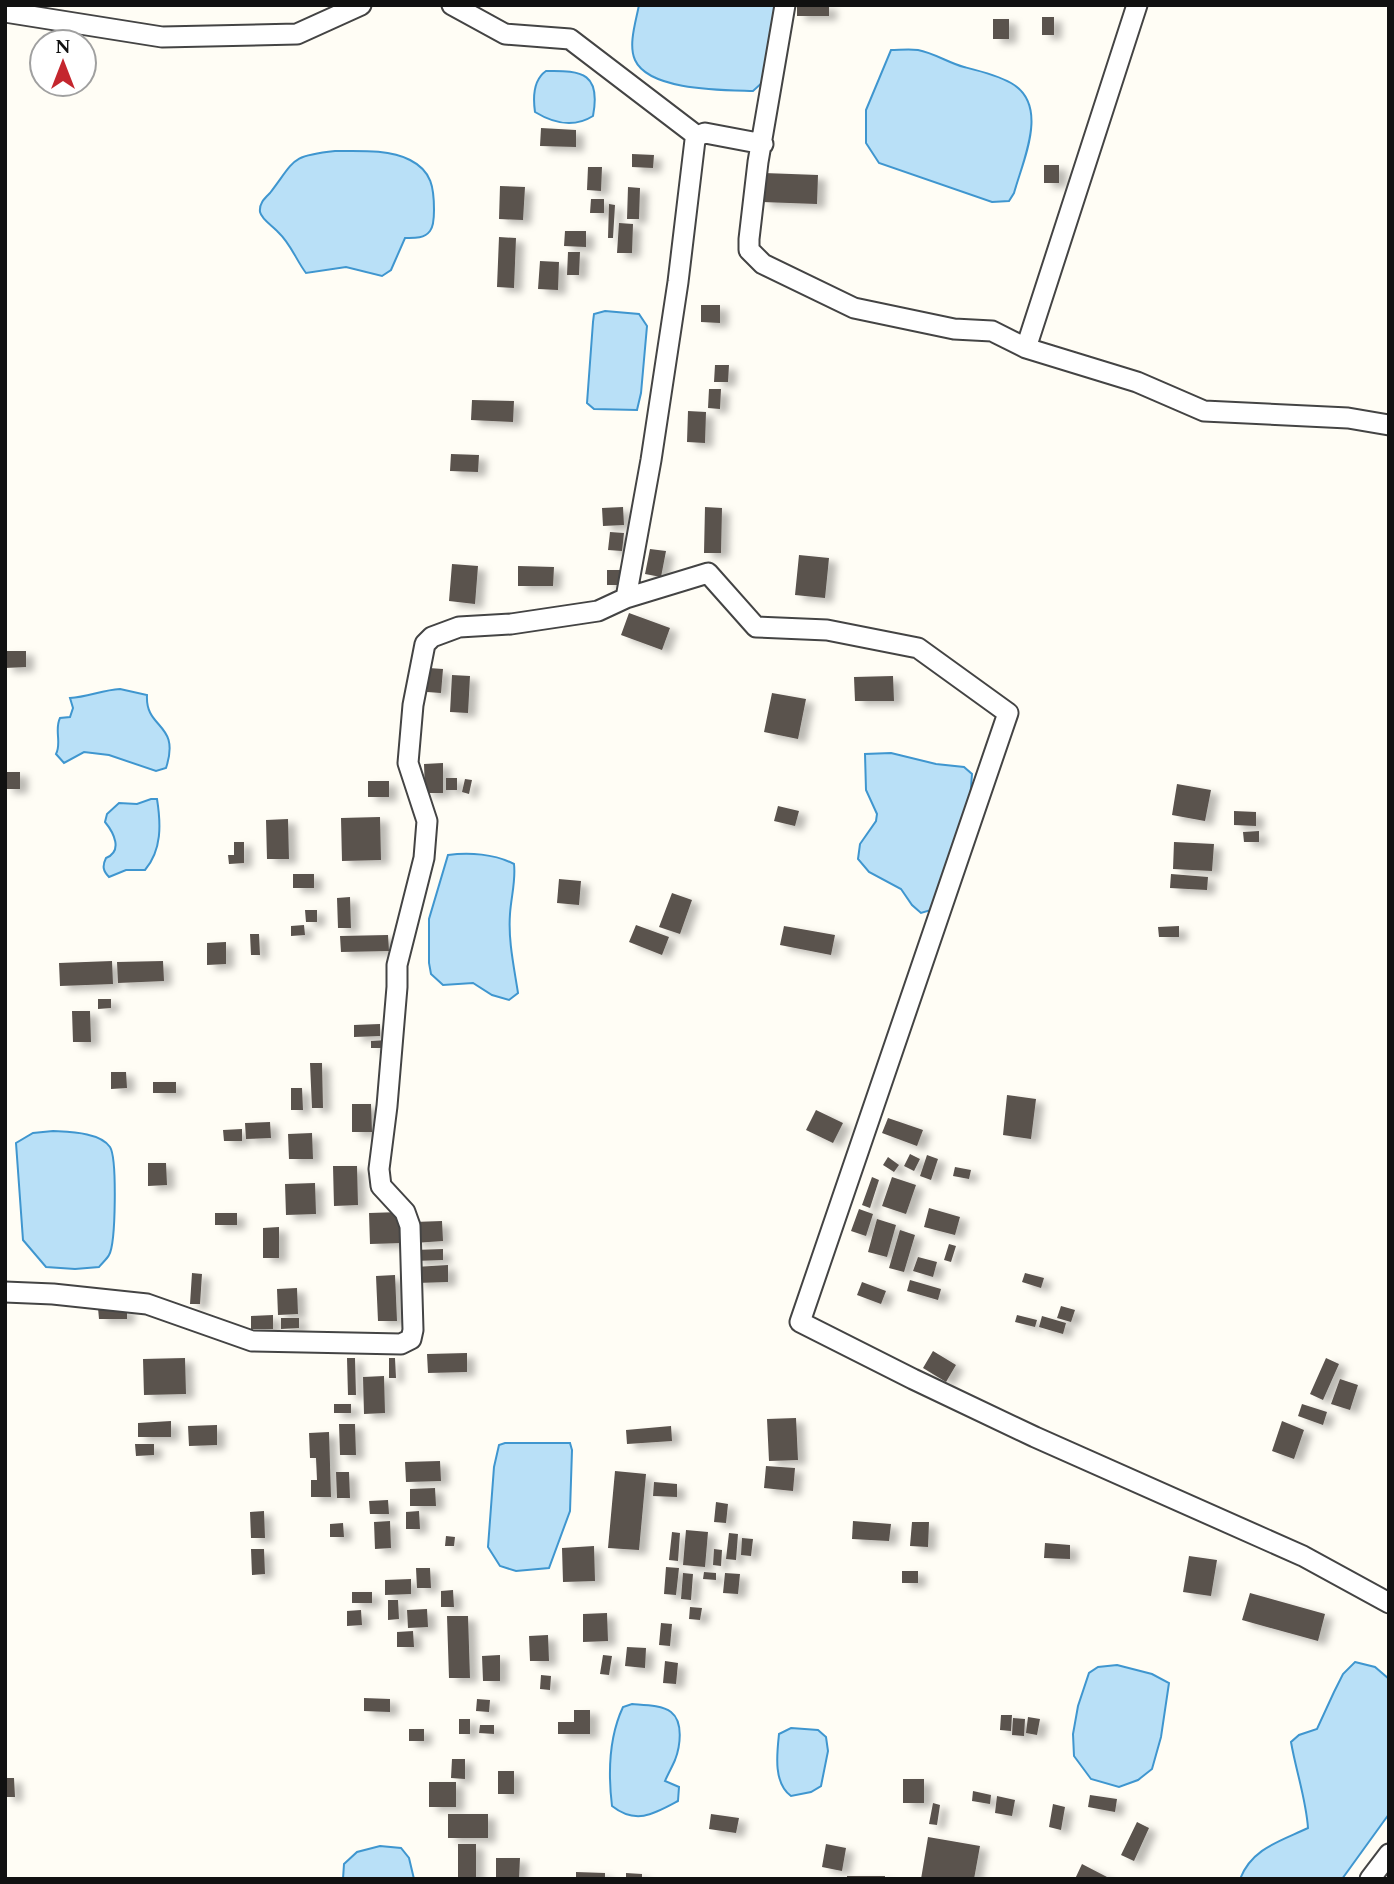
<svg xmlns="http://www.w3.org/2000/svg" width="1394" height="1884" font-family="Spectral,serif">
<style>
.water{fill:#b9e0f7;stroke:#3f96cf;stroke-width:2}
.building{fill:#5a524d;filter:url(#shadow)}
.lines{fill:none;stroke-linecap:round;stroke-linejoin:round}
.minor-casing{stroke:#444;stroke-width:23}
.minor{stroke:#fff;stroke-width:19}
</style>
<defs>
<filter id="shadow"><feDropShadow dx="8" dy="4.5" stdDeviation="3.5" flood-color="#0004"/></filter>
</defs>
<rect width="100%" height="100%" fill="#fffdf5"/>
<!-- water -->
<path class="water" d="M639,5H778L764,81L753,91C724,90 649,91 635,60C628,45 636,21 639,5Z
M891,50C899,50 909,49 918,50C934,53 949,63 964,67C980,71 997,75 1011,83C1050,105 1023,160 1014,193L1009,201L992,202L879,163L866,143V110Z
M546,71C583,70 601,74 593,116C574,128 553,123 535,112C533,98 533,80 546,71Z
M335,151C358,151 389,149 410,160C432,171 434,188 434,210C434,217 434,226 430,231C424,239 413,238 405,238L391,270L382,276L346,267L306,273C296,260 291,244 278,232C273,226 262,220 260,212C259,203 265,198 270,193C296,159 290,156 335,151Z
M605,311L639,314L647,326L641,393L637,410L594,409L587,403L593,322L594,314Z
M120,689L147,695C145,730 181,722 166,768L156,771L109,755L84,752L64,763L56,754C62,743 54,730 60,718L70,717L73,708L70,698C88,697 102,690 120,689Z
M891,753L936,764L964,767L972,774L970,801L931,910L921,913L912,905L901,889L869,872L858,859L860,844L876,821L877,814L866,790L865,754Z
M151,799H157C161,824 162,850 145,870H126L109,877C103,871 102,866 106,858C123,851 114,833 105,822L107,814L119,803L137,804Z
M448,855C469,852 495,854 514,864C516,881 511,897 510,914C508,940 514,967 518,993L509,1000L492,995L473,983L443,985L431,974L429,963V919Z
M53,1131C69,1132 100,1132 110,1147C117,1158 116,1243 109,1255C107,1259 102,1263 99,1267L75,1269L46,1267L23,1240L16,1143L33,1133Z
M505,1443H570L572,1450L570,1511L549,1568L516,1571L500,1566L488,1547L494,1467L499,1445Z
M1355,1662L1375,1667L1389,1679V1814L1342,1879H1240C1252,1848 1281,1841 1308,1828C1306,1799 1296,1771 1291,1742L1299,1735L1317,1729L1334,1692L1343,1674Z
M1117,1665L1152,1674L1169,1683L1161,1737L1152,1769L1138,1780L1119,1787L1091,1779L1074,1756L1073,1734L1078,1706L1089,1673L1098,1667Z
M632,1704C643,1705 662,1705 671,1712C684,1722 680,1747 675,1760C672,1767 668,1774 665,1781L679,1787L678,1801C654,1814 636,1825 612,1806C608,1773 609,1737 623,1707Z
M791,1728L818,1730L826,1737L828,1751L821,1786L811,1792L791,1796C773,1783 777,1753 779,1734Z
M380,1846L401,1848L409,1858L414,1879H343L344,1864L357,1852Z"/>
<!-- building -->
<path class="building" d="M797,5H829V16H797Z
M1042,17H1054V35H1042Z
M993,19H1009V39H993Z
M541,128L576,130V147L540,146Z
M632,154L654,155L653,168L632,167Z
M1044,165H1059V183H1044Z
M588,167H602L601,191L587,190Z
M764,173L818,175L817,204L762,202Z
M500,186L525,187L523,220L499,219Z
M628,187L640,188L639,219H627Z
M591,199H604V213H590Z
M609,204L615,205L613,238H608Z
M619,223L633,224L632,253H617Z
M565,231H586V247L564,246Z
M499,237L516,238L514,288L497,287Z
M568,252H580L579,275H567Z
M540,261L559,262L558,290L538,289Z
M701,305H720V323L701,322Z
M715,365H729L728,382H714Z
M709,389H721L720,409L708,408Z
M472,400L514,401L513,422L471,420Z
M688,411L706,412L705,443L687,442Z
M451,454L479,455L478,472L450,471Z
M623,507L624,525L603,526L602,508Z
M705,507L722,508L721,553H704Z
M610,532L624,533L622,551L608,550Z
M650,549L666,551L661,577L645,574Z
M799,555L829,558L825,598L795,595Z
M452,564L478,566L475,604L449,601Z
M518,566L554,567L553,586H518Z
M607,570H622V585H607Z
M629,613L670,628L662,650L621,635Z
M5,651H26V667L5,668Z
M429,668L443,669L441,693L427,692Z
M452,675L470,676L468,713L450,712Z
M893,676L894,701H855L854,677Z
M772,693L806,699L798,739L764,732Z
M443,763V793H425L424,764Z
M5,772H20V789H5Z
M446,778H457V790H446Z
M465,779L472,780L469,794L462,792Z
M368,781H389V797H368Z
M1177,784L1211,790L1205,821L1172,815Z
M778,806L799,811L795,826L774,821Z
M1234,811L1256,812V826L1234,825Z
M380,817L381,860L342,861L341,818Z
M288,819L289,859H267L266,820Z
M1259,831V842H1244L1243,832Z
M234,842H244V863L229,864L228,855H234Z
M1174,842L1214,844L1212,871L1173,869Z
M293,874H314V888H293Z
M1171,874L1208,877L1207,890L1170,888Z
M559,879L581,881L579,905L557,903Z
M672,893L692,900L680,934L659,927Z
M350,897L351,928H338L337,898Z
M305,910H317V922H306Z
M304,925L305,935L291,936V926Z
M636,925L669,937L662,955L629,942Z
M784,926L835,935L831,955L780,945Z
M1179,926V937H1159L1158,927Z
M250,934H259L260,955H251Z
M388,935L389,951L341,952L340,936Z
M226,942V964L207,965V943Z
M112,961L113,984L60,986L59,963Z
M163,961L164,981L118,983L117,962Z
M98,999H111V1008L98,1009Z
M72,1011H90L91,1042H73Z
M380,1024V1036L354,1037V1025Z
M387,1040V1048H371V1041Z
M310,1063H322L323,1108H312Z
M111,1072H126L127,1088L111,1089Z
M153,1082H176V1093H153Z
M291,1088H302L303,1110H291Z
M1007,1095L1036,1099L1031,1139L1003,1135Z
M352,1104H371L372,1132H352Z
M816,1110L843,1123L833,1143L806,1130Z
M888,1118L923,1130L917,1146L882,1133Z
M270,1122L271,1138L246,1139L245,1123Z
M242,1129V1141H224L223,1130Z
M312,1133L313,1159H289L288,1134Z
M910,1154L920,1159L914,1171L904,1166Z
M927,1155L938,1159L931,1180L920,1176Z
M888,1157L899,1165L894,1172L883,1165Z
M148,1163H166L167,1185L148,1186Z
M333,1166H357L358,1205L334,1206Z
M955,1167L971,1170L969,1179L953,1176Z
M872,1177L879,1180L870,1208L862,1205Z
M892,1177L916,1185L906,1214L882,1206Z
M315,1183L316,1214L286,1215L285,1184Z
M929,1208L960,1217L955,1235L924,1227Z
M859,1209L873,1214L866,1236L851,1231Z
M401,1212L402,1243L370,1244L369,1213Z
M215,1213H237V1225H215Z
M877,1219L896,1225L887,1257L868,1252Z
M442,1221L443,1241L414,1243V1222Z
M279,1227V1258H263V1228Z
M900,1230L915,1235L904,1272L889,1268Z
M949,1244L956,1246L951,1262L944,1260Z
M443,1249V1260L414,1261V1250Z
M918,1257L937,1262L933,1277L913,1271Z
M448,1265V1282L416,1283L415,1267Z
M192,1273L202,1274L200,1304H190Z
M1025,1273L1044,1278L1041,1288L1022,1282Z
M395,1275L397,1321H378L376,1276Z
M910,1280L941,1289L938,1300L907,1291Z
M862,1282L886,1291L881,1304L857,1295Z
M297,1288L298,1314L278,1315L277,1289Z
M1061,1306L1075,1310L1071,1322L1057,1318Z
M127,1307V1319H99L98,1308Z
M273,1315V1329H251V1316Z
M1017,1315L1037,1320L1035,1327L1015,1322Z
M1042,1316L1066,1323L1063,1334L1039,1327Z
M281,1318H299V1328L281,1329Z
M933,1351L956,1365L946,1382L923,1368Z
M467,1353V1372L428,1373L427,1354Z
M185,1358L186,1394L144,1395L143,1359Z
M347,1358H355L356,1395H348Z
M389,1358H395L396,1378H389Z
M1326,1358L1339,1364L1323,1400L1310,1394Z
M384,1376L385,1413L364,1414L363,1377Z
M1340,1379L1358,1385L1350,1410L1331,1404Z
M334,1404H351V1413H334Z
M1302,1404L1327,1412L1323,1425L1298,1416Z
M796,1418L798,1460L769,1461L767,1419Z
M171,1421V1437H138V1423Z
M1282,1421L1304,1430L1294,1459L1272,1451Z
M339,1424H355L356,1455H340Z
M217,1425V1445L189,1446L188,1426Z
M671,1426L672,1441L627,1444L626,1430Z
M329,1432L331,1497H311V1480H317L316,1458H310L309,1433Z
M135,1444H154V1455L136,1456Z
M440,1461L441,1481L406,1482L405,1462Z
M766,1466L795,1468L793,1491L764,1488Z
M615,1471L646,1474L639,1550L608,1548Z
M336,1472H349L350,1498H337Z
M654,1482L677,1484V1497L653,1496Z
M435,1488L436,1506H410V1489Z
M388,1500L389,1514H370L369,1501Z
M716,1502L728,1504L726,1523L714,1522Z
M264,1511L265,1538H251L250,1512Z
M419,1511L420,1529H406V1512Z
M390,1521L391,1548L375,1549L374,1522Z
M853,1521L891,1524L889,1541L852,1539Z
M912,1522H929L928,1547L910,1546Z
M343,1523L344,1537H330V1524Z
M686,1530L708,1532L705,1567L683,1565Z
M672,1532L680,1533L678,1561L669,1560Z
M729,1533L738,1534L736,1560L726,1559Z
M446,1536L455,1537L454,1546H445Z
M742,1538L753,1539L751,1556L741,1555Z
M1045,1543L1070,1545V1559L1044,1558Z
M594,1546L595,1581L563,1582L562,1548Z
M251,1549H264L265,1574L252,1575Z
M714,1549L722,1550L721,1566L713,1565Z
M1189,1556L1217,1560L1211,1596L1183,1592Z
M666,1567L679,1568L676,1595L664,1594Z
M416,1568H430L431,1588H417Z
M902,1571H918V1583H902Z
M704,1572L716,1573V1580L703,1579Z
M683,1573L693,1574L691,1600L681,1599Z
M725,1573L740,1574L738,1594L723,1593Z
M411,1579V1594L385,1595V1580Z
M453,1590L454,1607H441V1591Z
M352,1592H372V1603H352Z
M1250,1593L1325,1614L1318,1641L1242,1620Z
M388,1600H398L399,1619L388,1620Z
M690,1607L702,1608L700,1620L689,1619Z
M427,1609L428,1627L408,1628L407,1610Z
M361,1610L362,1625L347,1626V1611Z
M607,1613L608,1641L583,1642V1614Z
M447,1616H468L470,1678H449Z
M661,1623L672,1624L670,1646L659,1645Z
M413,1631L414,1647H397V1632Z
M548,1635L549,1661H530L529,1636Z
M627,1647L646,1648L645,1668L625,1666Z
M500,1655V1681H483L482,1656Z
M603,1655L612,1656L609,1675L600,1674Z
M665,1661L678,1663L676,1684L663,1683Z
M541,1675L551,1676L550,1690L540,1689Z
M364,1698L390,1699V1712L364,1711Z
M477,1699L490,1700L489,1712L476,1711Z
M574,1710H590V1734H558V1722H574Z
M1001,1715H1012L1011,1731L1000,1730Z
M1028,1717L1040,1719L1037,1735L1026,1733Z
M1013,1718L1025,1719L1024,1736L1012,1735Z
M459,1719H470V1734H459Z
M480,1725H494V1734L479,1733Z
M409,1729H424V1741H409Z
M452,1759H465V1779L451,1778Z
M498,1771H514V1794H498Z
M5,1778H14L15,1797H5Z
M903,1779H924V1803H903Z
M429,1782H456V1807H429Z
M973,1791L991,1795L990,1804L972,1801Z
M1090,1795L1117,1799L1115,1812L1088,1807Z
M997,1796L1015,1800L1012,1816L995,1813Z
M933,1803L940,1805L937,1825L929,1824Z
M1053,1804L1065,1807L1061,1830L1049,1827Z
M448,1814H488V1838H448Z
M711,1814L739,1818L736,1833L709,1829Z
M1137,1822L1149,1828L1134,1861L1121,1855Z
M928,1837L980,1846L974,1879H921Z
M458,1844H476V1879H458Z
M826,1844L846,1848L842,1871L822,1867Z
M496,1858H520L519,1879H496Z
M1082,1864L1107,1877L1105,1879H1075Z
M576,1872L605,1873V1879H576Z
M626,1873L642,1874V1879H626Z
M847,1876H885V1879H847Z"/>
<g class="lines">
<defs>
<path id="minor" d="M452,5L505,34L570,39L697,136
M785,5L758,162L749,239V250L763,264L854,308L954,329L992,331L1026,348L1137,382L1204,411L1348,418L1389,425
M5,12L162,37L297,34L361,5
M1026,348L1137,5
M626,598L708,573L756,627L827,630L918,648L1008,713L800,1322L913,1379L1035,1437L1303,1556L1389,1603
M5,1292L53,1294L147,1304L252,1341L401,1344L411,1339L413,1330L410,1226L405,1212L381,1186L379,1169L387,1106L397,987V965L424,858L427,821L408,763L413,705L425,644L432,637L459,627L511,624L598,611L626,598L651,460L678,282L695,140L697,136L705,133L763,144
M1370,1879L1389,1854"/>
</defs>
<!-- minor casing -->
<use href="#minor" class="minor-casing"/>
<!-- minor -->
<use href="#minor" class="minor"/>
</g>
<!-- border -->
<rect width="1394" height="1884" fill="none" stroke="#111111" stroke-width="14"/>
<!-- north arrow -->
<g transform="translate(63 63)"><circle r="33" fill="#ffffff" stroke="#a0a0a0" stroke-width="2"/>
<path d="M0-5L12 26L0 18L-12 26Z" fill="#c4262e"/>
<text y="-10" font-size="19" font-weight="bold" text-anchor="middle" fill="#111111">N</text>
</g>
</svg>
